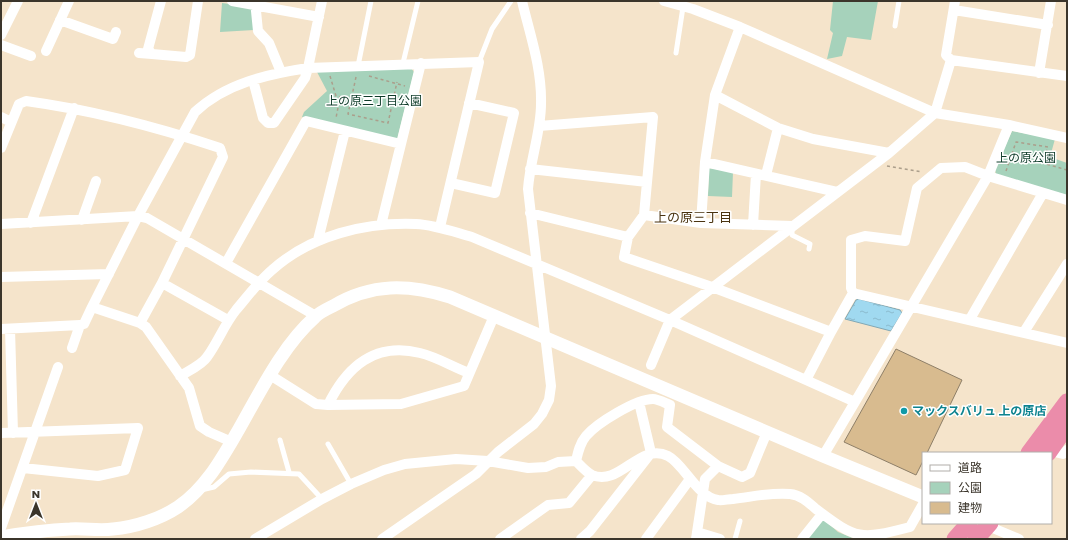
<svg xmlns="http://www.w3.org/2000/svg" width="1068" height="540" font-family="Poppins,'Noto Sans JP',sans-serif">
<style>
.green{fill:#a6d2bb}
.water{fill:url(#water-ripples);stroke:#82a8b5}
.building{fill:#d8bb8f;stroke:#8e7f68}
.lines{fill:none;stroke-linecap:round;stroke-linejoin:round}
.path{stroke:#ab9e8b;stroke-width:1.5;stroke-dasharray:3 3;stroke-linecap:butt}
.service{stroke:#fff;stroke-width:5}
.minor{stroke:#fff;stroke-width:10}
.tertiary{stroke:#fff;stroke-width:13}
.trunk{stroke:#eb8caa;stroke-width:17}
.culture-dot{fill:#0f9aa8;stroke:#fff;stroke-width:1.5}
.labels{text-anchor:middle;stroke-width:3;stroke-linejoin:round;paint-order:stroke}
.park-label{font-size:12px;fill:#0e3b29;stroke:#fff}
.culture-label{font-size:12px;font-weight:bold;fill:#0d838f;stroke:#fff;text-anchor:start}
.neighbourhood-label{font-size:13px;fill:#4b3410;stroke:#fff}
</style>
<defs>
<pattern id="water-ripples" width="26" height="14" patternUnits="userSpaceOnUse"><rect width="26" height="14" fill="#a0d9f0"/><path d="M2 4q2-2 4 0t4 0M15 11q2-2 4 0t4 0" fill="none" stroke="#8bbbce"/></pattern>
</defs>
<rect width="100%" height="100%" fill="#f5e4cb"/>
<!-- green -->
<path class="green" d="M833,1H878L871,40L847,37L842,56L827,59L833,33L830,30Z
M222,3L252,7L254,30L220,32Z
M411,68L414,72L397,140L302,117L304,112L327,91L317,72Z
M1012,131L1055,139L1050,157L1067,163V197L996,175L995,169Z
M709,168L733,172L732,197L708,196Z
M822,518L838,532L855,539H804Z"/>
<!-- water -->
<path class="water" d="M859,299L900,310L902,313L891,331L845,319L856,300Z"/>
<!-- building -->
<path class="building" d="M896,349L962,380L927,453H923V461L916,475L844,442Z"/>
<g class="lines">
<!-- path -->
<path class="path" d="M330,76L336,96L340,97L336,118
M369,76L405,86
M356,77L348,114L388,123L397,82
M340,97L351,98
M887,166L922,172
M1006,171L1016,142L1048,147L1043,163L1067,170"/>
<!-- service -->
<path class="service" d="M895,26L899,1
M676,53L683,7
M479,62L492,29L511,1
M403,63L418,1
M358,66L371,1
M792,227V235L810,244L809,249
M280,440L289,472
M328,444L351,484
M201,490L214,487L229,474L251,472L299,474L322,499
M735,539L740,521"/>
<!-- minor -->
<path class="minor" d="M161,1L148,49L152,54L186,57L190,55L198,1
M232,1L319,17
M255,1L258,31L269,43L281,72
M322,1L308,68L479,62L440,227
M664,1L693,9L740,27L935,113L1009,125L1067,138
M955,1L946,55L951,60L1067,76
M954,10L1048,25
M60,20L113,39L116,32
M1,35L18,1
M1,45L31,56
M46,51L69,1
M139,53L152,54
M1039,73L1051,1
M715,95L778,128L813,139L889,153
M1,117L11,122
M539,126L653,117L644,215L628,237L624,257L712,287L831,332L806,380L855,402L823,456
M1,148L19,104L26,101C92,110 157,127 220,148L223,157L162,283L228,320
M705,162L837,192
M530,169L647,182
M766,175L778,128
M451,183L495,193L514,113L469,103
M530,213L628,237
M644,215L701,223L792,226
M82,220L96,181
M31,223L74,108
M701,223L705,162L715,95L740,27
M1,224L138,216L147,218L316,316
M381,225L421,63
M753,225L756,174
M318,240L345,131
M226,263L306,121L401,144
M1,277L109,274
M853,293L851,288V240L865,236L905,241L917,188L941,168L965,167L988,176L1067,200
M853,293L1067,343
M970,319L1043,193
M140,323L162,283
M1,329L80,325
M10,329L13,433
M831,332L853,293
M1024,332L1067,264
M72,348L80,325L84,324L92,307
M651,365L670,320L806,380
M270,375L316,404L328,405L401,404L464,386L494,316
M180,376C188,371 202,365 207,357C218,342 224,325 236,310C248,296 258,282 272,270C311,235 366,222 416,224C436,225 454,232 472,237L670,320L889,153L935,113L951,60
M855,402L988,176L1009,125
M328,405C347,366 375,342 420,353C437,357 453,367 469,373
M1,433L138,428L125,470L98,476L23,468
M232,442L209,432L200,426L189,388L146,327L140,323L92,307L138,216L195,112C226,83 268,74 308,68L305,78L274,123H268L263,118L253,80
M1050,451L1063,454L1067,450
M576,461C578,452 580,443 586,436C597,423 636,399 653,399C658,399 665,403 670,405L667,427L718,466L742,477L750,473L767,432
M988,526L1019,539
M1,528L58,367
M697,532L720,539
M255,539L322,499L351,484L384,470L405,464L456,459L488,461L528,468L546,467L558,462L576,461C580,465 586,472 592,475C620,487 639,442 668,456C684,464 697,497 718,500C722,501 728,499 733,499C751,497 772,492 790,494C801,495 809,503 816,509C857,540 860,540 910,527L923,504
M382,539L476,474L498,452L534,424L542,414L549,400L551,386L528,189C530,160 541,132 541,104C542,68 530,35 522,1
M500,539L548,505L569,503L592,475
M581,539L590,531L651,453L639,402
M646,539L690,479
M696,539L705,479L718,466
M802,539L822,514"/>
<!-- tertiary -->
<path class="tertiary" d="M1,537C24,533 47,530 70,529C84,528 99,531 113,529C135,527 160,519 178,507C206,488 222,458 239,429C260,392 283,345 315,317C320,312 327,309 333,306C372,283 408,284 450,297L823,456L923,497"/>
<!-- trunk -->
<path class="trunk" d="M1029,453L1067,402
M1048,453L1067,426
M955,539L969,523
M976,539L990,523"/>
</g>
<!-- markers -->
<circle class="culture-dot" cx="904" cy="411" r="4"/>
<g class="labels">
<!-- park labels -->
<g class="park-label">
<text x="374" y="105">上の原三丁目公園</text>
<text x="1026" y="162">上の原公園</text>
</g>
<!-- culture labels -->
<g class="culture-label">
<text x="912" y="415">マックスバリュ 上の原店</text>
</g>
<!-- neighbourhood labels -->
<g class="neighbourhood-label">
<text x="693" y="222">上の原三丁目</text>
</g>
</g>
<!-- border -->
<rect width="1068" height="540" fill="none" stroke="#3b352b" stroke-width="4"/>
<!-- legend -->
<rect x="922" y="452" width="130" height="72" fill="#ffffff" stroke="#b1aeaa"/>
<rect x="930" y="465" width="20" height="6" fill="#ffffff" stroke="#b1aeaa"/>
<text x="958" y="472" font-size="12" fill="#3b352b">道路</text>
<rect x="930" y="482" width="20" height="12" fill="#a6d2bb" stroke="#b1aeaa"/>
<text x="958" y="492" font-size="12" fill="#3b352b">公園</text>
<rect x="930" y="502" width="20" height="12" fill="#d8bb8f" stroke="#b1aeaa"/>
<text x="958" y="512" font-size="12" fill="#3b352b">建物</text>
<!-- north arrow -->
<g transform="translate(36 504)" stroke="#ffffff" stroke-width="3" paint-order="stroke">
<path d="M0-3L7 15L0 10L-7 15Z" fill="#3b352b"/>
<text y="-6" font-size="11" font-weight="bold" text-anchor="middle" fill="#3b352b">N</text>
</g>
</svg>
